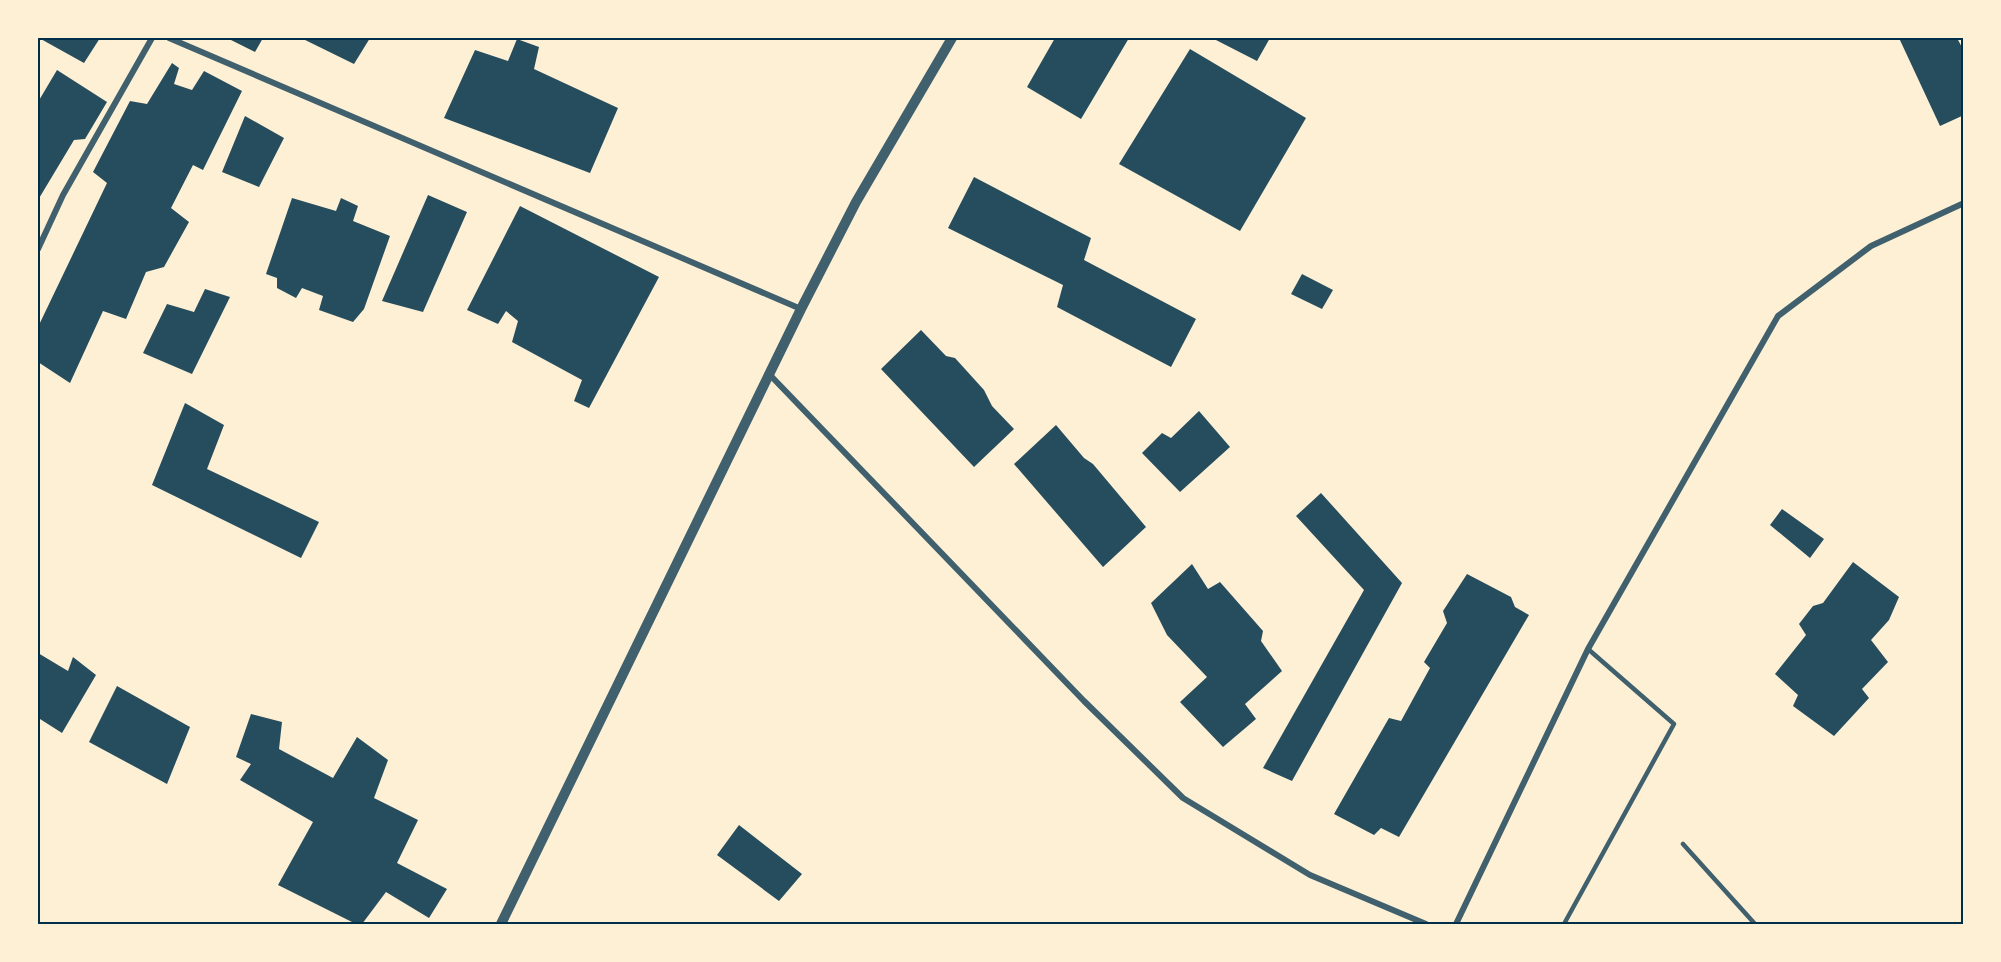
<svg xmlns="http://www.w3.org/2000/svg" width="2001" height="962" font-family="'Source Serif 4',serif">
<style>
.building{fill:#264d5e}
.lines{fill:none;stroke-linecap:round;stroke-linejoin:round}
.service{stroke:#3f606c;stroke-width:4.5}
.minor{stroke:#3f606c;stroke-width:6}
.tertiary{stroke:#3f606c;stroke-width:10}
.neatline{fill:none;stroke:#003049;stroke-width:2}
</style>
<rect width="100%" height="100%" fill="#fdf0d5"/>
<!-- building -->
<path class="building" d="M39,38H100L84,63Z
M227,38H263L255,52Z
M301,38H370L354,64Z
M1055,38H1129L1081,119L1027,87Z
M1212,38H1270L1257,61Z
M1899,38H1957L1964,51V115L1940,126Z
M517,39L539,47L534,69L618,108L590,173L444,118L475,50L508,61Z
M1190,49L1306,118L1240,231L1119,164Z
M172,63L179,68L174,84L192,90L204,71L242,91L203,170L193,165L171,208L189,222L164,267L146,272L126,319L103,311L70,383L38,362V327L107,183L93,172L130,101L147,104Z
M57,70L107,102L85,139L74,140L38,200V102Z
M245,116L284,138L259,187L222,172Z
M974,177L1091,238L1084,260L1196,319L1171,367L1057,307L1063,285L948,228Z
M428,195L467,212L423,312L382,301Z
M292,198L336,211L341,198L358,206L353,221L390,236L364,309L353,322L319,310L323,296L302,288L296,298L277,288V278L266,274Z
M520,206L659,277L589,408L574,401L582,380L512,342L518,321L506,311L498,324L467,310Z
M1302,274L1333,290L1322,309L1291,294Z
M205,289L230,297L192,374L143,353L167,304L194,312Z
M921,330L946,356L955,358L984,390L992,406L1014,429L974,467L881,369Z
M185,403L224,425L207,469L319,522L301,558L152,485Z
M1199,411L1230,447L1180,492L1142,453L1162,433L1171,438Z
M1056,425L1084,458L1093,464L1146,527L1103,567L1014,464Z
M1321,493L1402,583L1292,781L1263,768L1364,590L1296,516Z
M1782,509L1824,539L1810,558L1770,525Z
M1853,562L1899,597L1889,620L1871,640L1888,662L1862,689L1869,698L1834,736L1793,706L1798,695L1775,674L1806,635L1799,624L1813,606L1823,603Z
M1192,564L1208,589L1220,582L1263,631L1261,641L1282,671L1245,704L1256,719L1223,747L1180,702L1207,677L1167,635L1151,603Z
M1467,574L1511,597L1515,607L1529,615L1399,837L1381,828L1374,835L1334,814L1389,718L1401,721L1430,668L1424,662L1447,623L1443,611Z
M38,653L68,671L73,657L96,675L62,733L40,719V708L38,707Z
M117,686L190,727L167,784L89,742Z
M251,714L282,722L279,749L333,778L357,737L388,760L374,798L418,820L397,863L447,889L429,918L386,892L362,924H356L278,885L313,822L240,780L251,764L236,757Z
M739,825L802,874L779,901L717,855Z"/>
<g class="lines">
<!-- service -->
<path class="service" d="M1683,844L1755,924
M1564,924L1674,724L1588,649"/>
<!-- minor -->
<path class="minor" d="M169,38L801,309
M38,249L63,195L152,38
M770,375L1084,701L1183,798L1310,875L1426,924
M1456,924L1588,649L1778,316L1871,246L1964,203"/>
<!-- tertiary -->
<path class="tertiary" d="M501,924L801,309L856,202L952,38"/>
</g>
<!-- border -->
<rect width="2001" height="962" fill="none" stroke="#fdf0d5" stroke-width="78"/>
<rect x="39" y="39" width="1923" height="884" class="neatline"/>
</svg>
